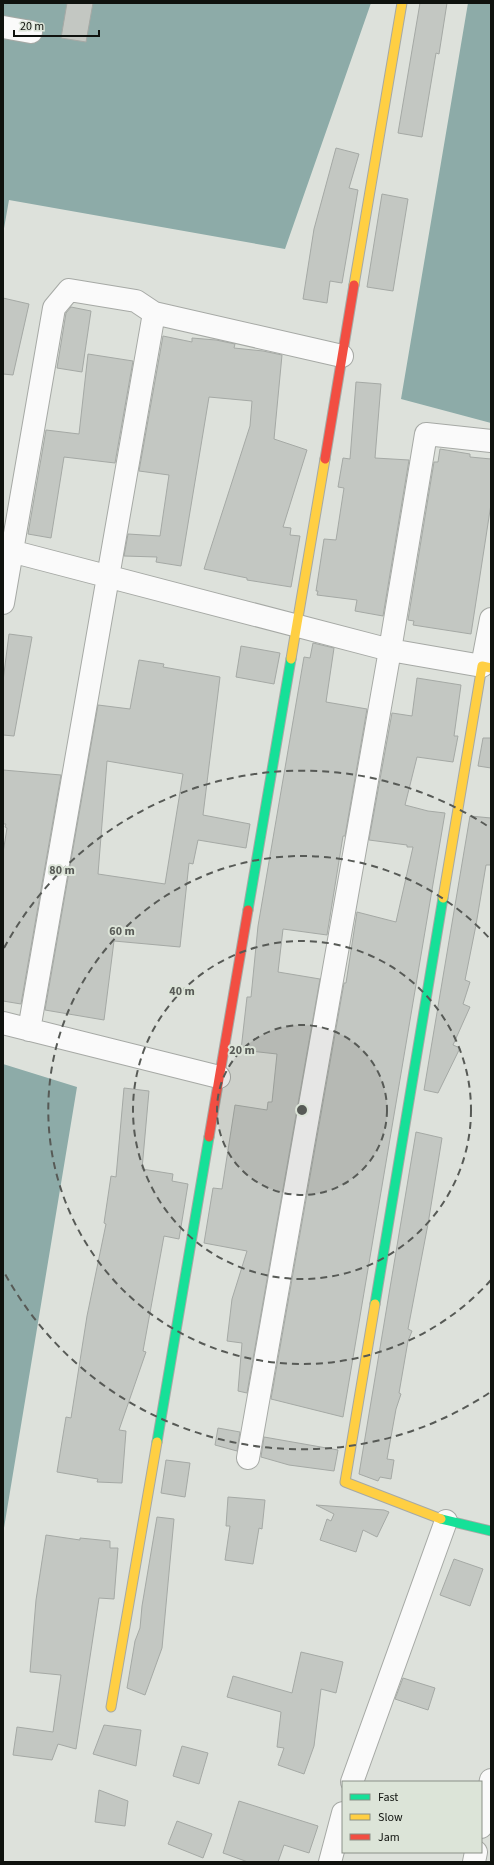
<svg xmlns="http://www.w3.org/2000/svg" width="494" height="1865" font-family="'Source Sans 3',sans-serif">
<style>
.water{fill:#8daba8}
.building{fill:#c3c7c2;stroke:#a5a9a5;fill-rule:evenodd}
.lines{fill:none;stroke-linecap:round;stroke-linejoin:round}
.street-casing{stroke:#a6a9a5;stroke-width:24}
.fast-casing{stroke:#a6a9a5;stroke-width:11}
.slow-casing{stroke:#a6a9a5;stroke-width:11}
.jam-casing{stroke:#a6a9a5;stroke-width:11}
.street{stroke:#fafafa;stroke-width:22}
.fast{stroke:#16e098;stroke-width:9}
.slow{stroke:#ffcf43;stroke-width:9}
.jam{stroke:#f24e42;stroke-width:9}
.ring{fill:none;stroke:#575a56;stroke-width:2;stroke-dasharray:7 5}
.centre{fill:#575a56;stroke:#dce4d8;stroke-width:2}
.ring-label{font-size:12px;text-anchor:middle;font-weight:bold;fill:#575a56;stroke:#dce4d8;stroke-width:4;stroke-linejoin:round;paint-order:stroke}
</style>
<rect width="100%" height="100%" fill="#dde1db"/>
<!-- water -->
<path class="water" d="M3,3H371L285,249L9,200L3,234Z
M468,3H491V423L401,399Z
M3,1064L77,1087L3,1534Z"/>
<!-- building -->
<path class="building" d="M67,3H93L86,42L61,38Z
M420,3H447L439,54L436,53L422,137L398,133Z
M336,148L359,154L349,188L358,190L342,283L330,281L327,303L303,299L314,229Z
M382,194L408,199L393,291L367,287Z
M3,298L29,304L13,375L3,374Z
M71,307L91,311L82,372L57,368L66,313Z
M163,336L192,342V338L216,340L235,344L234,348L263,351L282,355L274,439L307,450L283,527L291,528L290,535L300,536L291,587L247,580V578L204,569L250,426L252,401L209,397L181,566L156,562L157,557L124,556L128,534L160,536L169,475L139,471Z
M88,354L133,361L115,463L64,457L51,538L28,534L46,430L79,434Z
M356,382L381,384L375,458L409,460L383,616L355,611L357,600L317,595L318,591H316L324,539L336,540L344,488L338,487L343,458L350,459Z
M440,449L470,454V457L491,459V504L471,634L413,625L414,621L408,620L434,462H438Z
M9,634L32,637L14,736L3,735V681Z
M313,643L334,648L326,702L367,709L345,836H343L327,935L283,929L278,972L320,979L247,1393L238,1391L242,1343L227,1341L232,1299L247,1251L204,1243L213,1188L222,1189L235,1105L267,1110L268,1102H272L277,1054L241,1050L247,997H251L258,926L304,657L310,658Z
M241,646L280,653L274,684L236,677Z
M139,660L164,664L163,667L220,677L203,815L250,824L246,848L198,840L193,864L189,863L180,947L114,941L104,1020L45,1010L98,705L130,709ZM107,761L183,774L165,884L98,874Z
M417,678L461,685L454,736H458L453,762L417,757L405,805L428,811L445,813L343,1417L271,1399L344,983H346L357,912L396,922L413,847H407V845L369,840L392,713L412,716Z
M483,738H491V768L478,766Z
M3,770L61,775L21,1004L3,1001V853L7,828L5,827L6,824H3Z
M470,816L491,818V865H486L476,925L465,980L470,982L463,1004L470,1007L453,1045L460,1048L438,1093L424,1090Z
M124,1088L149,1091L142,1169L173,1174L172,1181L188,1184L179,1239L164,1236L143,1351L146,1352L119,1430L126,1431L122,1483L97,1482L98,1479L57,1472L66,1417L71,1418L87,1316L106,1224L104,1223L111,1176L116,1177Z
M416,1132L442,1138L428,1224L408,1329L412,1331L408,1341L399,1393L401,1394L396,1409L387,1459L394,1460L391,1479L380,1477L378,1481L359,1474Z
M218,1428L240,1432L237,1451L215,1445Z
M264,1437L338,1450L334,1471L289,1465L261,1457Z
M166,1460L190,1463L185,1497L161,1493Z
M228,1497L265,1500L262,1529L259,1528L253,1564L225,1560L230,1526H226Z
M316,1505L384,1510L389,1512L377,1537L363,1530L356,1552L320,1540L327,1519L331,1521L334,1514Z
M157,1517L174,1519L162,1648L145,1695L127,1688L135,1641L140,1628L142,1606Z
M46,1535L80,1540V1538L110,1541V1548H118L114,1599L99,1598L76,1749L58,1744L52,1760L13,1755L17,1727L53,1732L61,1675L30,1672L36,1600Z
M454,1559L483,1569L470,1606L440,1595Z
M301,1652L343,1662L336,1693L321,1689L314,1746L304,1774L278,1765L284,1748L277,1747L281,1712L227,1697L233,1676L292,1693Z
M403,1678L435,1688L428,1710L395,1699Z
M104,1725L141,1730L136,1766L93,1754Z
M182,1746L208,1753L199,1784L173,1776Z
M99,1790L128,1801L125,1826L95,1822Z
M239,1801L318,1826L309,1853L284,1845L278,1862H248L223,1853Z
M177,1821L212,1834L203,1858L168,1844Z"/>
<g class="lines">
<defs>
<path id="street" d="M3,27L31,32
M3,549L390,650L482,666L491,619
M3,603L54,308L69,290L136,301L154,313L342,356
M3,1023L219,1077
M29,1030L154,313
M248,1458L390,650L426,434L491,441
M352,1782L446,1521
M481,1827L491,1780
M330,1862L343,1813
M474,1862L476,1852"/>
<path id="fast" d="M248,910L291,659
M375,1304L443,898
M157,1442L209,1137
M441,1519L491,1531"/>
<path id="slow" d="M354,285L402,3
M291,659L325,459
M443,898L482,666L491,668
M375,1304L345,1482L441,1519
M111,1707L157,1442"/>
<path id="jam" d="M325,459L354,285
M209,1137L248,910"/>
</defs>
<!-- street casing -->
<use href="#street" class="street-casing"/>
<!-- fast casing -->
<use href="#fast" class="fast-casing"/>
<!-- slow casing -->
<use href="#slow" class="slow-casing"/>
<!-- jam casing -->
<use href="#jam" class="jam-casing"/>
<!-- street -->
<use href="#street" class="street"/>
<!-- fast -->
<use href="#fast" class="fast"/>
<!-- slow -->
<use href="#slow" class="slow"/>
<!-- jam -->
<use href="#jam" class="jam"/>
</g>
<!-- distance rings -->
<circle cx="302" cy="1110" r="85" fill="#575a56" fill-opacity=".12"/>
<g class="ring">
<circle cx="302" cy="1110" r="85"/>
<circle cx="302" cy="1110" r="169"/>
<path d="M491 1280A254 254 0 1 1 491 940"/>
<path d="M489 1393A339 339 0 0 1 4 1272M4 948A339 339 0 0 1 489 827"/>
</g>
<circle cx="302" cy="1110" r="6" class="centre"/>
<g class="ring-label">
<text x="62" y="874">80 m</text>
<text x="122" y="935">60 m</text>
<text x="182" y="995">40 m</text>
<text x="242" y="1054">20 m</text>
</g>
<!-- border -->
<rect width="494" height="1865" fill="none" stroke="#0f120e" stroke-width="8"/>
<!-- legend -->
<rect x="342" y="1781" width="140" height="72" fill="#dce4d8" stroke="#8a9087"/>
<rect x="350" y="1794" width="20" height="6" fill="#16e098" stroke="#8a9087"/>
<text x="378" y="1801" font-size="12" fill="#0f120e">Fast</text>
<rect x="350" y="1814" width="20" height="6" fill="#ffcf43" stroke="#8a9087"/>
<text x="378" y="1821" font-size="12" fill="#0f120e">Slow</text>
<rect x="350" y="1834" width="20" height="6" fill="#f24e42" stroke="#8a9087"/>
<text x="378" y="1841" font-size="12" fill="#0f120e">Jam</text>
<!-- scale -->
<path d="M14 30v6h85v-6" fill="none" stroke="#0f120e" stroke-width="2"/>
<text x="20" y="30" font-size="12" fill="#0f120e" stroke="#dce4d8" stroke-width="3" paint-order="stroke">20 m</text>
</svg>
